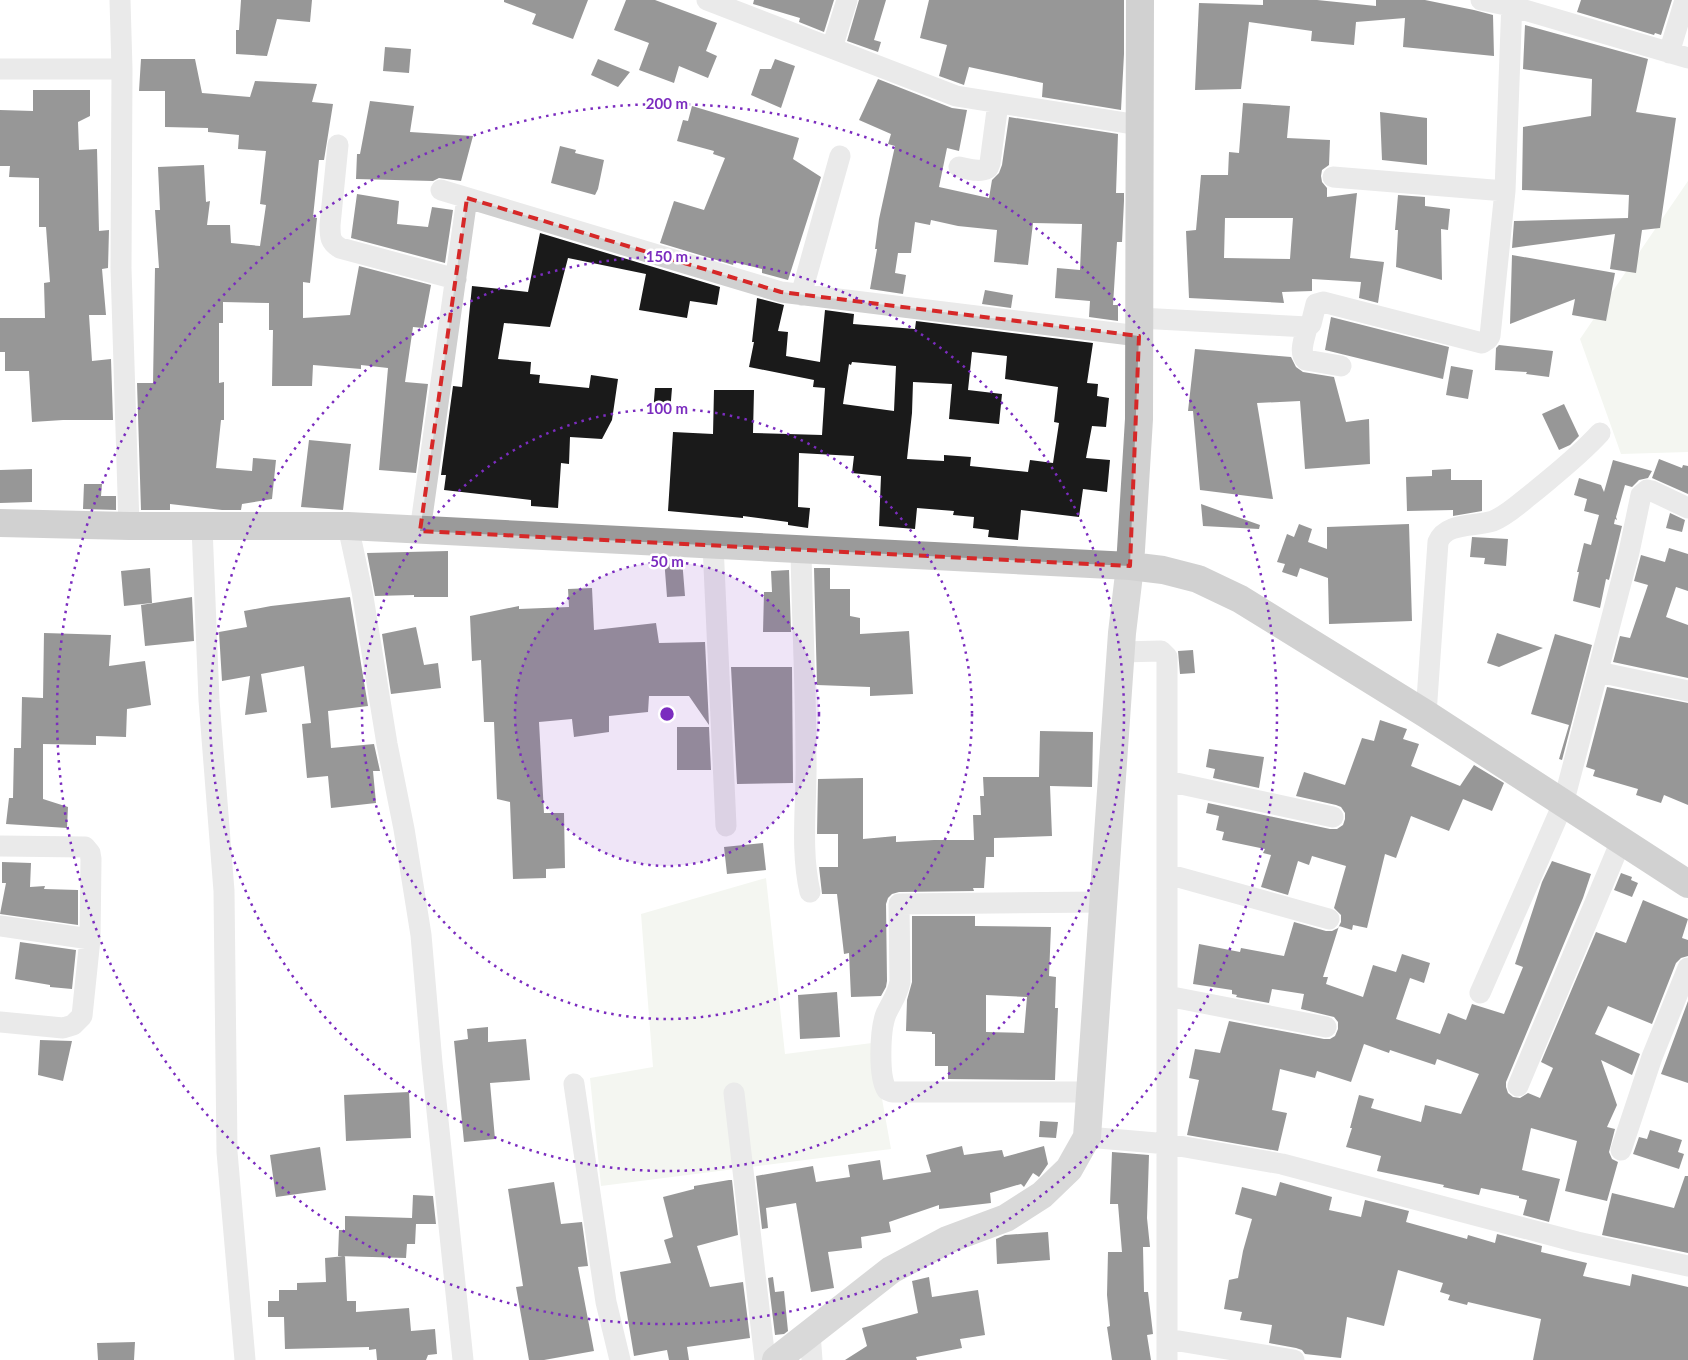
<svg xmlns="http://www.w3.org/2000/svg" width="1688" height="1360" font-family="Lato,sans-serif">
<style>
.green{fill:#e6ecdf}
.building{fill:#1a1a1a;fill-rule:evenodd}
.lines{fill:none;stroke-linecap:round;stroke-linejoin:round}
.minor{stroke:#d0d0d0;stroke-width:21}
.major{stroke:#ababab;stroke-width:28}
.highway{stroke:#9a9a9a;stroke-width:28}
.marked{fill:none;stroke:#d62828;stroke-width:4;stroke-dasharray:10 6;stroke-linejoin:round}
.ring{fill:none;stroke:#7b2cbf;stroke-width:2.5;stroke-dasharray:2.5 5}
.centre{fill:#7b2cbf;stroke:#fff;stroke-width:2.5}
.ring-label{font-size:15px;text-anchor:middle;font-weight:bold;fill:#7b2cbf;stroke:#fff;stroke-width:5;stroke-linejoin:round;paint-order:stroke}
</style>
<rect width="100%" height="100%" fill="#fff"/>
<!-- green -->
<path class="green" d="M1688,181V452L1621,454L1580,339Z
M766,878L785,1054L872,1043L891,1149L601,1186L590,1078L653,1067L641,914Z"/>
<!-- building -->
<path class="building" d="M241,0H312L310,22L277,19L267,56L236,54V30H239Z
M504,0H588L573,39L532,24L536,14L504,2Z
M626,0H655L717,23L706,51L717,56L708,78L679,66L674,83L639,70L649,43L614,30Z
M754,0H834L824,32L799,22L800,18L753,4Z
M859,0H886L874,40L881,42L878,52L847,41Z
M929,0H1124V54L1121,110L1042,97L1043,83L969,67L964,85L939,76L947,45L920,38Z
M1263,0H1317L1376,6V0H1425L1474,10L1493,15L1494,56L1403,47L1405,18L1356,22L1354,45L1311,41L1312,31L1249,22L1241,89L1195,90L1199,3L1263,5Z
M1581,0H1672L1661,35L1655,33L1654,35L1577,12Z
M1525,25L1648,59L1636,112L1676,118L1660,228L1642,230L1636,273L1610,269L1615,234L1512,248L1514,221L1628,218L1629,195L1522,190L1523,127L1591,116L1592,79L1523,69Z
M385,47L411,49L409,73L383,71Z
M141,59H195L202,93L250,97L255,81L317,84L312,102L333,104L324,160H319L313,217L317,218L310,283L303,282V318L350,315L359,266L431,285L423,328L413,327L405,382L428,384L416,473L379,470L388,368L361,365V369L313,365L312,386H272L273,330H269V303L223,302V323H219V383L224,382V420H221L216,468L252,471L253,458L276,460L272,499L242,504L241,510H222L170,504V510H141L137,383H153L155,268H159L155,210H160L158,167L204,165L206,202L210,201L207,225H230L231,243L260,246L266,205L260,204L266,151L238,149L239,135L208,132V128L165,127V91H139Z
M598,59L630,72L618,87L591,75Z
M775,59L795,66L781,108L751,95L760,69H771Z
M878,79L952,108L967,110L959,151L947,148L939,187L989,198L992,180L999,173L1002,165L1009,117L1118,134L1116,193H1124V201L1122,242H1117L1113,305H1118V321L1089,317L1090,301L1055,298L1057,268L1080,270L1082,224L1033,223L1028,265L994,262L997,230L958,226L931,220L930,225L915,222L911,253H898L895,273L906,275L903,294L870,289L877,249H875L879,219L895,146L888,144L891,134L859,120Z
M33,90H90V116L78,122L79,150L97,149L99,231L109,230L108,268L102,269L106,315H89L92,361L111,359L113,420H63L32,422L29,371H5V352H0V318H45L44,283L50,282L46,227H39V178L9,177L10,166H0V110L33,111Z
M370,101L414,106L410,132L473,136L461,181L439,178L433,181L356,179L357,154H360Z
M1243,103L1290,106L1287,138L1330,140L1329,165L1322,170L1321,176L1322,182L1327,188V197L1357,193L1350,258L1384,262L1378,303L1359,298L1361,282L1312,279V291L1282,292L1284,303L1189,298L1186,231L1196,230L1201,175H1228L1229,152L1239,153ZM1225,218H1293L1290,259L1224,258Z
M692,106L799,138L793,159L821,177L788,280L762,273V269L734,262L733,265L660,243L674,201L704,210L725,158L713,154L714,151L677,141L683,120L688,121Z
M1380,112L1427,118V165L1382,160Z
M560,146L576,150L575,153L604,160L598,189L595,195L551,183Z
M357,194L399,201L397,224L428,227L432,207L453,210L445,263L351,238Z
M1398,195L1425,197V206L1450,209L1448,230L1441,229L1442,280L1396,267L1398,230H1395Z
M540,233L720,287L717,305L690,301L687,318L639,310L646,274L568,258L550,327L504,323L498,359L531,362L530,374L540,375L539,383L589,388L591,375L618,379L612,420L602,439L570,437L569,464L561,463L558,508L531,506V500L444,490L446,475H441L453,386L462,387L472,286L528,292Z
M1512,255L1615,273L1606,321L1572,315L1575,299L1510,324Z
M985,290L1013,295L1011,308L982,304Z
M757,298L784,305L778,331L788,332L786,356L820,362L825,310L854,314L853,324L915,329L916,321L1093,343L1087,383L1098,384L1097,396L1109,398L1106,427L1092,426L1086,458L1110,460L1107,492L1083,489L1079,517L1021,510L1018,540L988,537L989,530L973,528L974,517L953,515L954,511L917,508L915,529L879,526L881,476L852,473L854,456L799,453L798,507L810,508L808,528L788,525V522L743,516V518L668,511L673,432L713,434L714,390H754L753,433L822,435L825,388L813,387L814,380L749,367L754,342H752ZM972,352L1007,356L1005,379L1058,387L1054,422L1059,423L1053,463L1030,460L1028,472L970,466L971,457L944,455V461L907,459L912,413L913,382L952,384L949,419L999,424L1002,394L968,390ZM852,362L896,366L894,411L843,404L849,364L851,365Z
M1331,317L1449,347L1443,379L1325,350Z
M1499,345L1553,351L1549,377L1526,374L1527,372L1495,370L1496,348Z
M1195,349L1291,357L1296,367L1303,372L1334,377L1346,422L1369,419L1370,464L1305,469L1300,401L1257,403L1273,499L1200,490L1193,411H1188Z
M1451,366L1473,370L1468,399L1446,395Z
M655,388H672L670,413L653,412Z
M1564,404L1579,436L1570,445L1559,450L1542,414Z
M309,440L351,444L343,510L301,507Z
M1659,459L1682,468L1683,465L1688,466V494L1652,478Z
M1613,460L1652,471L1648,478L1639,480L1632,487L1625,485L1616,517L1617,520L1615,519L1614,524L1622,526L1609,580L1606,579L1600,608L1573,601L1579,572H1577L1584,543L1591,545L1599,515L1584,511L1587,499L1574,495L1579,478L1601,485L1604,492Z
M32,469V502L0,503V470Z
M1451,469V480H1482V511L1453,516V510L1407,511L1406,477L1432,476V470Z
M84,484H102L101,496H116V510L83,509Z
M1201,504L1260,525L1259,529L1203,526Z
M1670,513L1685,520L1682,532L1666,528Z
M1299,524L1312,529L1308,542L1327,549V527L1409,524L1412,621L1329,624L1328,578L1300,568L1297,577L1282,572L1285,564L1277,562L1287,534L1294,537Z
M1472,537L1508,539L1506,566L1484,564L1485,558L1470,557Z
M1669,548L1688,554V591L1676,587L1666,617L1688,625V678L1613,662L1620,636L1630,638L1648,585L1634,581L1641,555L1665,562Z
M448,551V597H414V595L375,596L367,553Z
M664,558L682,559L685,596L667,597Z
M150,568L152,603L124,606L121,571Z
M814,568H830V589H850V616L860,618V634L909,631L913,694L870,696V687L817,685Z
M789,570L791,632H763L764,592H772L771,571Z
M592,588L594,630L656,623L659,643L705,642L709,725L689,696H649L648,712L609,716V732L574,737L572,719L539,722L544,813H564L565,868L546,869V878L513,879L510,802L497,799L494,722H484L481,660L472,661L470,616L519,606V609L569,607L568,589Z
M192,597L194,641L145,646L141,605Z
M350,597L368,706L328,711L331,748L374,744L380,771H373L376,803L331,808L328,776L307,778L302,724L311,723L304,666L261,674L267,712L245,715L250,676L222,681L219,632L247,627L244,611L271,606Z
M416,627L424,665L438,663L441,688L391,694L382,634Z
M44,633L111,635L109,666L145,661L151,705L127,709L126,737L96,736V745L43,744V799L68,807L67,828L6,824L9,798H13L14,748H21L22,697L43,698Z
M1497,633L1543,648L1499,667L1487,663Z
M1555,634L1592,645L1562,760L1559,759L1569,725L1531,714Z
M1193,650L1195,673L1180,674L1178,651Z
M731,667H792L793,783L737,784Z
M1607,687L1688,703V805L1664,795L1661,803L1636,795L1638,789L1593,776L1595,770L1586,767Z
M1380,720L1407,729L1403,739L1419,744L1411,766L1460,786L1474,765L1504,783L1492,811L1463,799L1449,831L1411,816L1396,858L1385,854L1367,928L1353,925L1352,930L1339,926L1323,977H1328L1326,984L1363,997L1373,965L1396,972L1402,954L1430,963L1424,983L1410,978L1396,1019L1440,1034L1448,1013L1466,1020L1472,1004L1504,1014L1523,967L1515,964L1542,882L1552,861L1591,874L1583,898L1506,1082V1087L1508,1093L1513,1097L1520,1098L1528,1093L1540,1098L1553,1068L1541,1062L1596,932L1626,943L1643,900L1688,919L1682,938L1688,940V956L1681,958L1676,963L1652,1024L1608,1006L1595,1034L1640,1054L1632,1075L1601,1060L1617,1105L1607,1127L1615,1129L1609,1152L1612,1159L1618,1162L1607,1201L1565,1191L1577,1141L1531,1128L1522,1170L1560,1179L1549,1222L1523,1215L1527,1200L1519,1198V1196L1481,1188L1479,1195L1443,1187L1444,1185L1377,1171L1381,1156L1346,1147L1352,1128H1350L1359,1095L1374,1099L1371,1108L1421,1122L1425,1105L1461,1114L1479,1074L1437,1059L1435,1065L1390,1050L1389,1053L1364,1044L1351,1082L1317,1071L1315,1078L1280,1069L1272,1110L1287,1113L1278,1151L1187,1135L1199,1080L1189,1078L1195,1049L1220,1053L1229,1021L1324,1039H1330L1335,1036L1338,1029V1022L1334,1017L1301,1009L1304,994L1272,989L1269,1003L1236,997L1237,995L1232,994V990L1193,984L1199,944L1240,952L1241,948L1284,956L1294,922L1326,931H1332L1338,928L1341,922V915L1334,908L1346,866L1312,856L1309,865L1298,861L1288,895L1261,887L1271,855L1263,853L1265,849L1222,840L1224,832L1216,830L1219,816L1206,813L1208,803L1330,829H1337L1343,825L1345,819V813L1341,807L1336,805L1296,796L1304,772L1345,785L1362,738L1374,741Z
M677,727H709L711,770H677Z
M1040,731L1093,732L1092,787L1050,786L1052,836L994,838V857H986L984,888H973L974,891L899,892L892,894L888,898L886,904L887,981L886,987L881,996L851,997L849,953L844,954L837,894H822L819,867H838V834H817L818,779L863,778V839L896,836V842L934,840H974L973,815H981L980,796H984L983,777H1039Z
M1209,749L1264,757L1259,788L1213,778L1215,769L1206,767Z
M763,843L766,870L727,874L724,847Z
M2,862L31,863L30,887L45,886L44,889L78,890V925L0,914L6,883H2Z
M1621,873L1632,877L1631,880L1638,883L1632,897L1614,890Z
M912,916H975V926L1051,927L1049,976L1056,977L1055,1008H1058L1055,1080L948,1079V1066H935V1034H932V1032L906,1031L907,1000L912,982ZM986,995L1027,997L1024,1033L986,1032Z
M20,942L76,950L72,989L50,987V985L15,979Z
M837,992L840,1037L800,1039L798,995Z
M1688,1001V1083L1661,1074Z
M488,1027V1042L526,1039L530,1080L490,1083L495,1139L464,1142L454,1041L468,1039L467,1029Z
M40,1040L72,1041L63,1081L38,1075Z
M409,1092L411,1138L346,1141L344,1095Z
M1040,1121L1058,1122L1056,1138L1039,1137Z
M1650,1130L1682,1140L1678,1152L1684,1154L1679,1169L1633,1154L1639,1137L1647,1139Z
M962,1146L964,1155L1002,1150L1004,1157L1044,1146L1048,1164L1039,1177L1033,1173L1024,1187L1021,1184L990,1193L991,1203L939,1209V1205L889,1222L891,1232L861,1237L862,1248L828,1252L834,1288L811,1292L796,1203L766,1208L768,1228L762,1229L756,1176L813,1166L816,1182L850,1177L848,1165L880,1160L883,1180L931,1172L926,1155Z
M320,1147L326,1190L276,1197L270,1155Z
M1112,1152L1149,1155L1147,1218L1150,1247H1143L1144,1292H1148L1153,1334L1147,1335L1151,1360H1112L1107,1327L1110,1326L1107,1295L1108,1252H1122L1118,1204H1110Z
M1685,1176H1688V1253L1602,1235L1612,1193L1674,1208Z
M729,1180H732L738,1235L697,1246L710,1287L743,1282L750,1338L687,1347L689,1360H669L667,1350L634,1356L620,1272L671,1263L664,1240L673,1237L663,1197L694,1189V1186Z
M554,1182L561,1224L582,1222L588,1266L578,1267L594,1351L544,1360H529L516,1287L523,1286L508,1189Z
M1280,1182L1332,1197L1329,1210L1361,1217L1365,1200L1409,1211L1406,1222L1467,1239L1468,1235L1495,1243L1497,1234L1542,1246L1541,1252L1587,1263L1583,1276L1630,1286L1632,1274L1688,1287V1360H1533L1541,1319L1468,1302L1467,1305L1448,1300L1450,1295L1440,1292L1443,1283L1398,1270L1384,1326L1347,1317L1341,1358L1305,1354L1302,1350L1296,1348L1269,1343L1272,1325L1240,1320L1242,1312L1224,1309L1229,1280L1238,1278L1243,1251L1252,1219L1235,1214L1242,1187L1276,1196Z
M413,1195L433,1196L436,1224H416L415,1244H407L406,1258L338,1256L339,1230H345V1216L412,1218Z
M1048,1232L1050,1260L997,1264L996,1239L1005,1235Z
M345,1256L347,1301H356V1312L409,1308L411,1331L435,1329L437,1354L428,1355L426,1360H377L376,1349L369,1350V1347L285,1349L284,1317H268V1301H279V1290H297V1283L326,1282L325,1258Z
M773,1277L775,1292L784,1291L788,1331L784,1334L775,1335L768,1278Z
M929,1277L932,1297L978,1290L985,1335L960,1339L962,1348L916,1357L917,1360H845L867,1346L862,1328L918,1313L912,1281Z
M135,1342L134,1360H98L97,1343Z"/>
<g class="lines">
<!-- minor -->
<path class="minor" d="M120,0L122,69L121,268L129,526
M707,0L956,96L1139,125
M1481,0L1511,6L1688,58
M832,48L847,0
M1669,53L1685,0
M0,69H122
M338,145L330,225C330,237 330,242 340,248L456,279
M959,167C969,169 979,173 988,168L990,163L998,103
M1333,177L1505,191
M441,190L781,292L1139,336
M801,295L840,156
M1139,318L1307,327C1305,338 1298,352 1306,360L1341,366
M1307,327L1311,324L1316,304L1323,302L1482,343L1488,339L1490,336L1505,191L1512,0
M348,526L362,591L387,744L404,829L421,935L432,1063L463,1360
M202,527L209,700L224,891L227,1152L245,1360
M420,531L467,198
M713,545L726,826
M801,549C802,619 806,689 806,759C807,801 800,850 810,892
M1121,652L1161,651L1167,657V1360
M1598,672L1688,691
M1426,714L1438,542C1446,522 1475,527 1493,521C1508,515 1521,502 1534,492C1558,472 1579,456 1600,433
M1167,781L1333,817
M0,846L85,847L90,853L91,859L90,939L82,1016L73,1025L63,1028L0,1022
M1167,874L1329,919
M0,926L90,939
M1480,993L1563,804L1629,552L1641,495L1647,490L1652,491L1688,508
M1167,996L1326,1027
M574,1084L606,1302L620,1360
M1518,1086L1621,841
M1090,1092H892L887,1090C878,1077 880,1029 886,1014C892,1001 897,996 900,982L899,904L1102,902
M734,1093L765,1360
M1087,1137L1168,1144L1282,1164L1577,1242L1688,1266
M1621,1150L1652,1057L1688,968
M810,1333L812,1360
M1167,1339L1294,1360"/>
<!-- major -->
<path class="major" d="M776,1360L891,1270L947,1240L1006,1218L1042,1195L1069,1169L1087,1137L1122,633L1130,566"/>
<!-- highway -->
<path class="highway" d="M0,523L129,526H348L1130,566L1163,570L1198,579L1240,599L1426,714L1688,884
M1130,566L1139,419L1140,0"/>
</g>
<!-- marked area -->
<path d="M0 0H1688V1360H0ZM467,198L781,292L1139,336L1130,566L420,531Z" fill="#fff" fill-opacity=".55" fill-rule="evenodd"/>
<path class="marked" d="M467,198L781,292L1139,336L1130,566L420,531Z"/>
<!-- distance rings -->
<circle cx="667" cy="714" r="152" fill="#7b2cbf" fill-opacity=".12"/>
<g class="ring">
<circle cx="667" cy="714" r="152"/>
<circle cx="667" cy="714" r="305"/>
<circle cx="667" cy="714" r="457"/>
<circle cx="667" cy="714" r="610"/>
</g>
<circle cx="667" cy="714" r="8" class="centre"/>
<g class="ring-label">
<text x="667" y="109">200 m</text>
<text x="667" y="262">150 m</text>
<text x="667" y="414">100 m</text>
<text x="667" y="567">50 m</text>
</g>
</svg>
